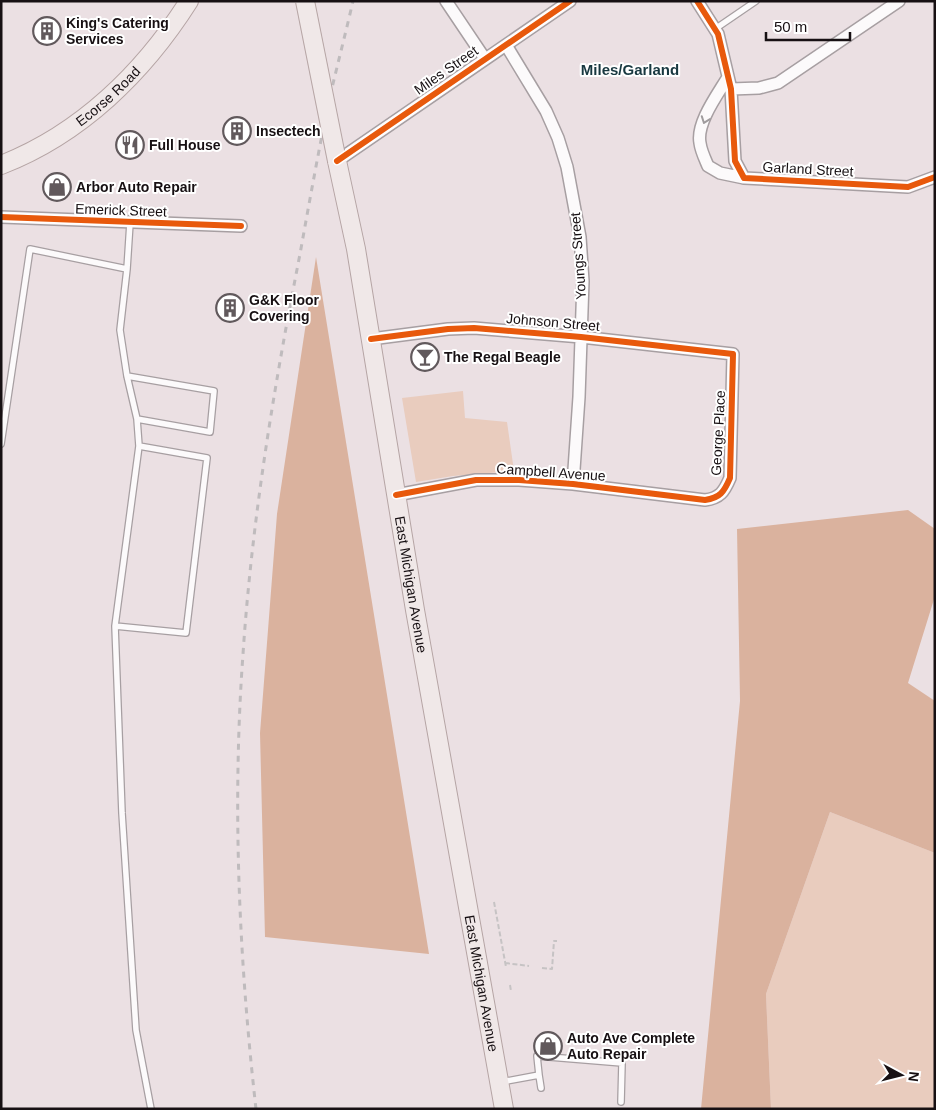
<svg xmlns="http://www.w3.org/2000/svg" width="936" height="1110" font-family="Helvetica,sans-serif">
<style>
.green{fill:#e9ccbe}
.forest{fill:#dab29e}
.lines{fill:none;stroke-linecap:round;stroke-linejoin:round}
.service-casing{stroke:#a79fa2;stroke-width:8}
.minor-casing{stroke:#a79fa2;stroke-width:14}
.primary-casing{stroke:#b5a4a4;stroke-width:20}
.path{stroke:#c6c3c4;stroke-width:2;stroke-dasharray:5 2.5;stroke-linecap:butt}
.service{stroke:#fcfafb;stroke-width:5.5}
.minor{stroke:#fcfafb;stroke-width:11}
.primary{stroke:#f0e8e8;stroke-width:18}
.rail{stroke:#bfbbbd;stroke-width:3;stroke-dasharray:6 6;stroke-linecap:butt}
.primary-bridge-casing{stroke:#b5a4a4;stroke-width:20;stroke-linecap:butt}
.primary-bridge{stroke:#f0e8e8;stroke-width:18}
.cycleway-casing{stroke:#fff;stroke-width:9}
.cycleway{stroke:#e8590c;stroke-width:6}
.oneway{stroke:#a09c9e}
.labels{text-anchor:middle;stroke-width:4;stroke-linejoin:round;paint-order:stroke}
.poi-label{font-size:14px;font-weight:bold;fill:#171013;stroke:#fff;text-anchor:start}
.street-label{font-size:14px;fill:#171013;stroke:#fff}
.neighbourhood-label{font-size:15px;font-weight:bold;fill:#183840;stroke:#fff}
</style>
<rect width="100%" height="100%" fill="#ebe0e3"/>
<!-- green -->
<path class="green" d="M463,391L465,418L507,422L514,471L453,476L416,482L402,398Z
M830,812L935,853V1109H771L766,994Z"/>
<!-- forest -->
<path class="forest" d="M316,257L429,954L265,937L260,733L277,514Z
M908,510L935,529V596L908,683L935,701V853L830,812L766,994L771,1109H701L740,701L737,529Z"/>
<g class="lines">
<defs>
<path id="service" d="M715,29L756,1
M130,223L127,269L120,330L127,376L137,419L139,446L115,626L122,813L136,1030L151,1109
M127,376L214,391L210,432L137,419
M1,444L30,249L127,269
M115,626L186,633L207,458L139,446
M539,1075L541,1088
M501,1082L539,1075L537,1056L622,1063L621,1102"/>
<path id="minor" d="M446,1L485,59
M697,1L718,34L731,89L735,161L744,178L908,187L935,177
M506,45L546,111L558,138L567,167L580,237L583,281L579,397L573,484
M728,77C718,94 696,123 700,143C701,151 705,159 708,166L720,173L744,178
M731,89L759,88L778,83L899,1
M337,161L570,1
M1,217L241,226
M371,339L448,329L474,328L581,337L733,354L730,478C724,492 720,498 705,500L573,484L519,480H476L396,495"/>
<g id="primary">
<path id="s1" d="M337,161L356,249L415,610L504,1109"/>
<path id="s2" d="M1,165C81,134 144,72 189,1"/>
</g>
</defs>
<!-- service casing -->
<use href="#service" class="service-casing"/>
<!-- minor casing -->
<use href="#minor" class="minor-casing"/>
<!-- primary casing -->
<use href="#primary" class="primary-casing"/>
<!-- path -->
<path class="path" d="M494,902L506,967
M505,963L529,966
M542,968L552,969L554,941H557
M510,985L511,991"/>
<!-- service -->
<use href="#service" class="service"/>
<!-- minor -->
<use href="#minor" class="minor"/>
<!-- primary -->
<use href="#primary" class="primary"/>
<!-- rail -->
<path class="rail" d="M256,1109C239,959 232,805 243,654C252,519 274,387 300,254C309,204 318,154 328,105C336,70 345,36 353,1"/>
<defs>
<path id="primary-bridge" d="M305,1L337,161"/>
</defs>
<!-- primary-bridge casing -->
<use href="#primary-bridge" class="primary-bridge-casing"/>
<!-- primary-bridge -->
<use href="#primary-bridge" class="primary-bridge"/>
<defs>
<path id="cycleway" d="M697,1L718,34L731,89L735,161L744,178L908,187L935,177
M337,161L570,1
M1,217L241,226
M371,339L448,329L474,328L581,337L733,354L730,478C724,492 720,498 705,500L573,484L519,480H476L396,495"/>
</defs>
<!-- cycleway casing -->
<use href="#cycleway" class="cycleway-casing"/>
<!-- cycleway -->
<use href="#cycleway" class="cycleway"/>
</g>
<!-- one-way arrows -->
<defs><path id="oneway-chevron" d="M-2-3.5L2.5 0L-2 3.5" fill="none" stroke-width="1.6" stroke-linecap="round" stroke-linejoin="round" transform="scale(1.25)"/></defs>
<use class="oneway" href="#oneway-chevron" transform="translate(705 120) rotate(110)"/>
<!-- icons -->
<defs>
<symbol id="building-ring" viewBox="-11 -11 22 22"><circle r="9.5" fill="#fff" stroke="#61595c" stroke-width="1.5"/><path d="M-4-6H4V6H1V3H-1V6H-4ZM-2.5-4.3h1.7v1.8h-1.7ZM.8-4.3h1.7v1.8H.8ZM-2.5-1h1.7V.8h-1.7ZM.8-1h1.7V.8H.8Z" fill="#61595c"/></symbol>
<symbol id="restaurant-ring" viewBox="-11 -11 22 22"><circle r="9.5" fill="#fff" stroke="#61595c" stroke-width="1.5"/><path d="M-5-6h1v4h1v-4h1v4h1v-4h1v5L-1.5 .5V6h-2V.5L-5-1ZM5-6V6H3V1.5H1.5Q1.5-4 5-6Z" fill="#61595c"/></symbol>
<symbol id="shop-ring" viewBox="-11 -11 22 22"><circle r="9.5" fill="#fff" stroke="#61595c" stroke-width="1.5"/><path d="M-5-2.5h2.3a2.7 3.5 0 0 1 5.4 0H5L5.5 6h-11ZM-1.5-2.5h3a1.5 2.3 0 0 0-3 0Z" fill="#61595c"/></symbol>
<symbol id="bar-ring" viewBox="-11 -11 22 22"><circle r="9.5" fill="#fff" stroke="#61595c" stroke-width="1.5"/><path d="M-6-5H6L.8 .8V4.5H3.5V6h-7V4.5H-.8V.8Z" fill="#61595c"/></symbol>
</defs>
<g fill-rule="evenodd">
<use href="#building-ring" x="31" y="15" width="32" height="32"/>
<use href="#building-ring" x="221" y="115" width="32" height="32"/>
<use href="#restaurant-ring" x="114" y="129" width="32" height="32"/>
<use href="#shop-ring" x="41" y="171" width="32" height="32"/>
<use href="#building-ring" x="214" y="292" width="32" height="32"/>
<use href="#bar-ring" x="409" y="341" width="32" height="32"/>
<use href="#shop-ring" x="532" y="1030" width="32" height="32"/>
</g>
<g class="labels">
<!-- poi labels -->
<g class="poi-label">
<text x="66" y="28">King's Catering<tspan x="66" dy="16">Services</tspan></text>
<text x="256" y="136">Insectech</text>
<text x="149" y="150">Full House</text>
<text x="76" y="192">Arbor Auto Repair</text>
<text x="249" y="305">G&amp;K Floor<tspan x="249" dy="16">Covering</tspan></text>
<text x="444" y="362">The Regal Beagle</text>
<text x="567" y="1043">Auto Ave Complete<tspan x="567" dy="16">Auto Repair</tspan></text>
</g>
<!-- street labels -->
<g class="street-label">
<text transform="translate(446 70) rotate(-35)" y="5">Miles Street</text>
<text dy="5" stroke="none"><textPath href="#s2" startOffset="128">Ecorse Road</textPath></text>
<text transform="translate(808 169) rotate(3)" y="5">Garland Street</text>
<text transform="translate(121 210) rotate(2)" y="5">Emerick Street</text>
<text transform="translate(578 256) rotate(-94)" y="5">Youngs Street</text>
<text transform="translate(553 322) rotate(5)" y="5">Johnson Street</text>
<text transform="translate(718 433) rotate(-87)" y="5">George Place</text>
<text transform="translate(551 472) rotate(4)" y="5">Campbell Avenue</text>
<text dy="5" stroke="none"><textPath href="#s1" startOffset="430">East Michigan Avenue</textPath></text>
<text dy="5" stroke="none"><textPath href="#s1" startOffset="835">East Michigan Avenue</textPath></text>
</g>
<!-- neighbourhood labels -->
<g class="neighbourhood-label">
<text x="630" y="75">Miles/Garland</text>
</g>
</g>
<!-- border -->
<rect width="936" height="1110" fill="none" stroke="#171013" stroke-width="5"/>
<!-- north arrow -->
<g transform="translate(901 1075) rotate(97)" stroke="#ffffff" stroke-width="4" paint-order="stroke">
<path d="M0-4L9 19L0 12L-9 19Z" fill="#171013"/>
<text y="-8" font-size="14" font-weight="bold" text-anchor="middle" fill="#171013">N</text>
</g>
<!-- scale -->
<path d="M766 32v8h84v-8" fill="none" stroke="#171013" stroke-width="2.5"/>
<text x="774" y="32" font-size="15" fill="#171013" stroke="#ffffff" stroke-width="4" paint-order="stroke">50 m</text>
</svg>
